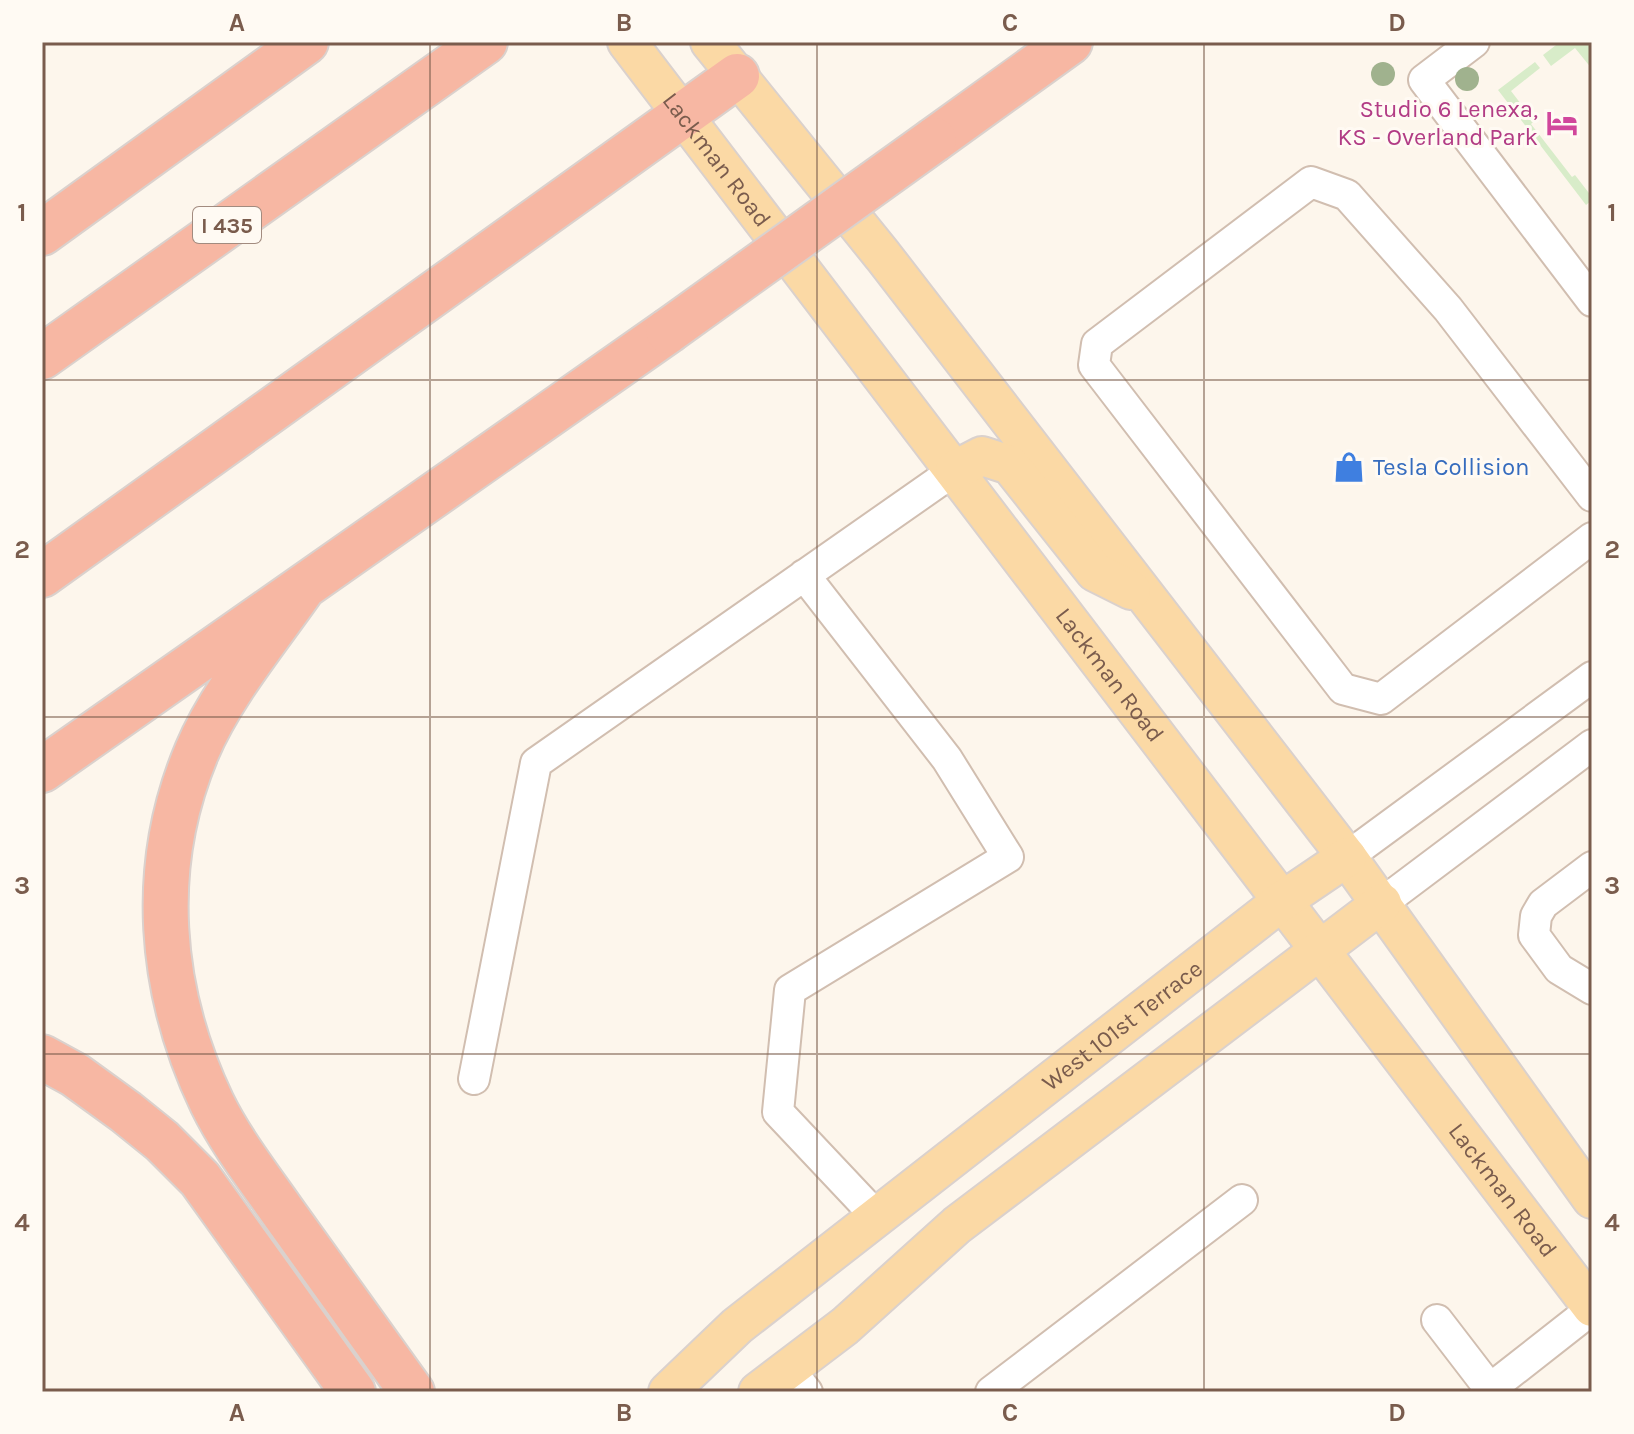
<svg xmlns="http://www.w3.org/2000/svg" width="1634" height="1434" font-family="Karla,sans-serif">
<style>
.green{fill:#d8ecc9}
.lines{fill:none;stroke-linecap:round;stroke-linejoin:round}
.minor-casing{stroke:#d1beb0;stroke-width:34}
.major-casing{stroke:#dad1cd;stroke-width:42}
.highway-casing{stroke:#dad1cd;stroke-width:48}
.minor{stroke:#fff;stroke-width:30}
.major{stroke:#fbd9a5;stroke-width:38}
.highway{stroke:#f7b7a3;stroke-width:44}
.highway-bridge-casing{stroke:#dad1cd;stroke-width:48;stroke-linecap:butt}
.highway-bridge{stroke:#f7b7a3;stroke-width:44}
.tree{fill:#a0b28e}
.grid{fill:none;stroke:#7a5c4d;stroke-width:2;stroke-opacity:0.55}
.labels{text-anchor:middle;stroke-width:6;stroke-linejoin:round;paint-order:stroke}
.shield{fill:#fffaf3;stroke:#a28b7f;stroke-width:2}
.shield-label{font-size:22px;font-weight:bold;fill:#7a5c4d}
.hotel-label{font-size:24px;fill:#b23c85;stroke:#fffaf3;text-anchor:end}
.street-label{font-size:24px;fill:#7a5c4d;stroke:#fffaf3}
.shop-label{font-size:24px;fill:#366cbe;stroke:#fffaf3;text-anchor:start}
.neatline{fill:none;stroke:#7a5c4d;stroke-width:3}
.grid-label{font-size:26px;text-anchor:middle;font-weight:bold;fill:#7a5c4d}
</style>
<rect width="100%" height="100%" fill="#fdf6ec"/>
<!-- green -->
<path class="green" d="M1560,42H1586L1592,50V69L1575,48L1551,66L1543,55Z
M1535,62L1540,68L1511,91L1534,121L1531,124L1572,177L1575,175L1592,197V200L1586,205L1498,90Z"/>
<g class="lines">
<defs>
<path id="minor" d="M1474,42L1424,80L1592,301
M1592,496L1448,309L1347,195L1311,182L1097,344L1094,365L1343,689L1381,699L1592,538
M804,575L947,759L1008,857L790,990L778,1112L877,1217
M1347,857L1592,677
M1592,867L1543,904L1536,916L1534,935L1559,969L1592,989
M1382,903L1592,745
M474,1079L536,763L955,470
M1437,1320L1490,1389L1592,1309
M789,1369L807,1392
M991,1392L1242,1200"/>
<g id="major">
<path id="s1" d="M627,42L1592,1307"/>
<path d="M710,42L883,256L1347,857L1592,1199"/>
<path d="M955,470L982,456L1010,465L1095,572L1131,590"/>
<path id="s2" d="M668,1392L737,1326L1282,901L1347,857"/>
<path d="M758,1392L845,1326L957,1225L1382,903"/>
</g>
<path id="highway" d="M934,140L1070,42
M42,233L306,42
M42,357L485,42
M42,575L737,76
M302,589C267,639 220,696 197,751C148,867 159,992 212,1103C231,1142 260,1179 285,1215C327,1274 370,1333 412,1392
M42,770L668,331
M42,1057L75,1075L126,1112L162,1141L200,1179L353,1392"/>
</defs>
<!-- minor casing -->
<use href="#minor" class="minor-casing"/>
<!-- major casing -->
<use href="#major" class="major-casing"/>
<!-- highway casing -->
<use href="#highway" class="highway-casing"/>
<!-- minor -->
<use href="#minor" class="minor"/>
<!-- major -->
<use href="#major" class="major"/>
<!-- highway -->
<use href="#highway" class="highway"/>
<defs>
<path id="highway-bridge" d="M668,331L934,140"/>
</defs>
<!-- highway-bridge casing -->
<use href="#highway-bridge" class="highway-bridge-casing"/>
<!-- highway-bridge -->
<use href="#highway-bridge" class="highway-bridge"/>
</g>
<!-- trees -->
<g class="tree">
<circle cx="1383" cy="74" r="12"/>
<circle cx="1467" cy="79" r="12"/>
</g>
<!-- grid -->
<path class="grid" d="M430,42V1392M817,42V1392M1204,42V1392M42,380H1592M42,717H1592M42,1054H1592"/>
<!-- icons -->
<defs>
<symbol id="hotel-bare" viewBox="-9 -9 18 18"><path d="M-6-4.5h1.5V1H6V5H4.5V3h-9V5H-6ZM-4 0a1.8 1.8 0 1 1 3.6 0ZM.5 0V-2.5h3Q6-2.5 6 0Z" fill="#d1479c" stroke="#fffaf3" stroke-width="2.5" paint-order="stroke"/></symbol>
<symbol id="shop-bare" viewBox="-9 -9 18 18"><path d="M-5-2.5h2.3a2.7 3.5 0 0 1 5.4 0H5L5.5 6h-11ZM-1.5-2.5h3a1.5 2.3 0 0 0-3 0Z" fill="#3f7fe0" stroke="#fffaf3" stroke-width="2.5" paint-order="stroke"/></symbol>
</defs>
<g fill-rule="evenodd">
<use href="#hotel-bare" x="1540" y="101" width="44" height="44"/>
<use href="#shop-bare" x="1327" y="445" width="44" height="44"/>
</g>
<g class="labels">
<!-- shield labels -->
<rect class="shield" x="193" y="207" width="68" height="36" rx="6"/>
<g class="shield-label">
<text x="227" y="233">I 435</text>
</g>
<!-- hotel labels -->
<g class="hotel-label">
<text x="1538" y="117">Studio 6 Lenexa,<tspan x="1538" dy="28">KS - Overland Park</tspan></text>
</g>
<!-- street labels -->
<g class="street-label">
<text dy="8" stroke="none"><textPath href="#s1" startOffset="148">Lackman Road</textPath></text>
<text dy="8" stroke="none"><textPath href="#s1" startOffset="796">Lackman Road</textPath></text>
<text dy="8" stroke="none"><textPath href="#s2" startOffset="584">West 101st Terrace</textPath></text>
<text dy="8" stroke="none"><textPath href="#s1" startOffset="1444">Lackman Road</textPath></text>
</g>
<!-- shop labels -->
<g class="shop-label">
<text x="1373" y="475">Tesla Collision</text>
</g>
</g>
<!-- border -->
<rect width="1634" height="1434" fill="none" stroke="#fffaf3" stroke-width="88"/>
<rect x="44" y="44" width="1546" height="1346" class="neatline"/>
<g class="grid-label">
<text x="237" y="31">A</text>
<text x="624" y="31">B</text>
<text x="1010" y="31">C</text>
<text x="1397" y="31">D</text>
<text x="22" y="221">1</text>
<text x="1612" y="221">1</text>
<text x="22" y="558">2</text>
<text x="1612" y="558">2</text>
<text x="22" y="894">3</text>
<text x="1612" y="894">3</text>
<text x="22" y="1231">4</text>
<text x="1612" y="1231">4</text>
<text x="237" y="1421">A</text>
<text x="624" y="1421">B</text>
<text x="1010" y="1421">C</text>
<text x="1397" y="1421">D</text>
</g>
</svg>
